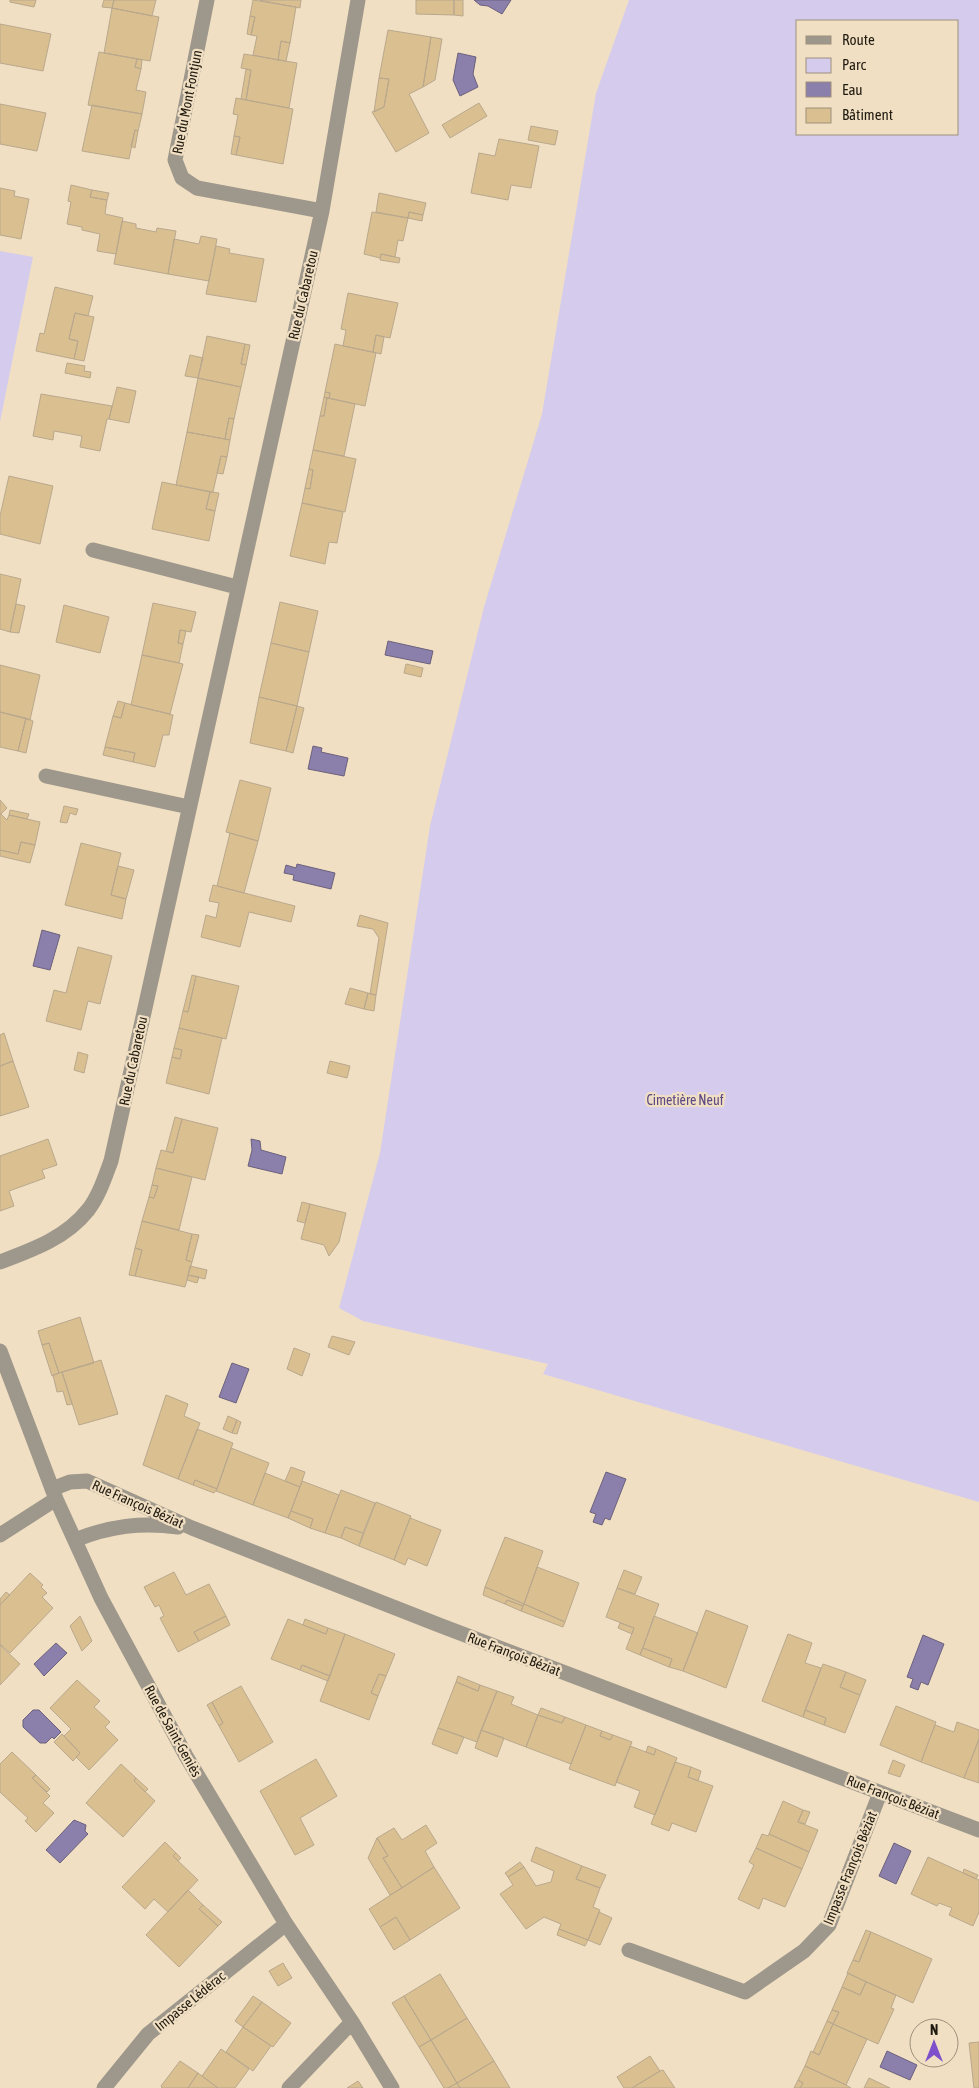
<svg xmlns="http://www.w3.org/2000/svg" width="979" height="2088" font-family="'Asap Condensed',sans-serif">
<style>
.green{fill:#d5cced;fill-rule:evenodd}
.water{fill:#8b7fac;stroke:#6b617d}
.building{fill:#dabf91;stroke:#b9a88d}
.lines{fill:none;stroke-linecap:round;stroke-linejoin:round}
.street{stroke:#9e978b;stroke-width:15}
.labels{text-anchor:middle;stroke-width:4.5;stroke-linejoin:round;paint-order:stroke}
.street-label{font-size:14px;fill:#201a10;stroke:#f0dfc2}
.park-label{font-size:14px;fill:#5c4985;stroke:#f0dfc2}
</style>
<rect width="100%" height="100%" fill="#f0dfc2"/>
<!-- green -->
<path class="green" d="M629,0H979V1502L543,1374L548,1364L363,1321L339,1308L380,1153L430,826L484,607L542,414L596,93ZM798,21H958V134H798Z
M0,251L33,257L0,422Z"/>
<!-- water -->
<path class="water" d="M474,0H511L502,14L488,6L480,5Z
M458,53L476,57L473,74L478,87L460,96L453,80Z
M388,641L433,651L430,664L385,655Z
M313,746L322,748L321,752L348,758L344,776L308,769Z
M297,864L335,873L331,889L293,880L294,875L284,873L286,865L296,868Z
M42,930L60,935L50,970L33,966Z
M251,1139L260,1141L261,1150L286,1157L282,1174L248,1166L252,1150Z
M232,1363L249,1369L236,1403L219,1397Z
M606,1472L626,1479L610,1520L605,1518L602,1525L593,1522L596,1514L590,1512Z
M923,1635L944,1644L928,1685L921,1682L918,1690L910,1687L913,1679L907,1677Z
M56,1643L67,1653L44,1676L34,1664Z
M33,1710H39L61,1732L54,1739L52,1737L46,1743H40L23,1727V1720Z
M74,1820L86,1825L85,1831L88,1834L60,1863L46,1850Z
M894,1843L911,1851L896,1884L879,1876Z
M887,2051L917,2065L910,2080L880,2067Z"/>
<!-- building -->
<path class="building" d="M10,0H36L34,7L10,2Z
M104,0H114L112,8L102,7Z
M114,0H156L152,16L112,8Z
M253,0L296,7L290,43L281,41L278,60L253,55L257,36L251,35L255,17L250,16Z
M259,0H301L300,8Z
M416,0H454V15L416,14Z
M454,0H463V16L454,15Z
M112,8L159,17L150,61L104,53Z
M250,16L255,17L251,35L247,34Z
M0,24L51,34L43,71L0,63Z
M388,30L431,37L423,87L409,94L429,133L396,152L372,112L384,107L389,79L379,78Z
M431,37L442,39L435,80L423,87Z
M281,41L290,43L286,61L278,60Z
M99,52L137,59L135,67L141,69L136,90L146,92L142,114L88,105Z
M244,54L297,63L289,108L246,100L251,70L241,68Z
M137,59L142,60L141,69L135,67Z
M246,69L251,70L246,100L241,99Z
M379,78L389,79L384,107L374,112Z
M236,98L293,109L283,164L236,155L240,137L234,136L238,115L233,114Z
M479,103L487,116L450,138L442,125Z
M0,104L46,113L37,151L0,144Z
M92,105L142,114L138,131L135,130L129,159L82,151Z
M531,126L558,131L555,145L528,140Z
M135,130L138,131L135,148L131,146Z
M234,136L240,137L236,155L231,154Z
M499,139L539,146L531,188L511,185L508,200L471,193L479,153L495,156Z
M71,185L92,190L90,197L107,200L105,214L123,218L116,254L97,251L100,234L82,230V227L67,224L71,202L68,201Z
M0,188L15,191L14,196L29,199L21,239L0,235Z
M92,190L109,193L107,200L90,197Z
M379,193L426,203L423,215L409,212L408,218L376,212Z
M372,212L408,218L403,241L398,240L395,257L381,254L380,258L364,254Z
M409,212L423,215L422,221L408,218Z
M122,221L136,224V228L156,232L157,228L176,231L168,274L114,264Z
M201,236L217,239L209,281L168,274L174,239L199,244Z
M216,246L230,249L229,253L264,259L256,302L206,294Z
M381,254L400,258L399,263L380,260Z
M55,287L93,296L88,316L75,313L69,339L78,341L74,359L36,351L40,333L44,334Z
M348,293L398,303L390,338L376,335L373,352L343,346L346,330L341,329Z
M75,313L94,317L84,361L74,359L78,341L69,339Z
M376,335L384,337L381,354L373,352Z
M207,336L245,344L241,364L246,365L241,387L198,378Z
M245,344L250,345L246,365L241,364Z
M335,344L376,353L365,406L329,398L330,393L325,392Z
M190,355L203,358L198,378L185,376Z
M67,363L85,366L84,371L91,372L90,378L65,373Z
M198,378L241,387L234,419L229,418L225,439L187,432Z
M117,387L136,391L129,423L109,419Z
M325,392L330,393L329,398L324,397Z
M41,394L112,406L109,419H107L100,451L80,447L82,436L54,431L53,440L33,436Z
M324,397L327,398L324,416H320Z
M327,398L355,404L344,456L313,450L320,416H324Z
M229,418L234,419L230,440L225,439Z
M187,432L230,440L227,457L221,456L213,492L176,485Z
M313,450L356,459L345,512L302,503L305,488L310,489L313,470L309,469Z
M221,456L227,457L223,474L217,473Z
M309,469L313,470L310,489L305,488Z
M9,476L53,486L40,544L0,534V516Z
M162,482L210,492L206,509L215,511L209,541L152,529Z
M210,492L219,493L215,511L206,509Z
M302,503L343,512L337,543L329,542L325,564L290,556Z
M0,574L21,579L10,632L0,629Z
M280,602L318,611L309,652L271,643Z
M153,603L196,612L191,632L180,630L178,643L183,644L179,663L142,655Z
M16,604L25,606L19,633L10,632Z
M64,605L109,617L100,653L56,642Z
M180,630L186,631L183,644L178,643Z
M271,643L309,652L297,706L259,697Z
M142,655L183,664L170,714L131,705Z
M406,664L423,668L421,677L404,673Z
M0,665L40,675L30,720L0,712Z
M259,697L297,706L286,751L250,743Z
M118,701L125,703L121,718L113,716Z
M125,703L173,715L169,735H163L155,767L133,762L135,753L105,747L113,716L121,718Z
M297,706L304,708L293,753L286,751Z
M0,712L26,718L18,751L0,747Z
M26,718L33,721L26,753L18,751Z
M105,747L135,753L133,762L103,755Z
M240,780L271,788L258,841L226,832Z
M0,800L7,808L1,814L7,820L9,815L40,822L35,845L21,842L18,854L0,850Z
M64,806L78,809L76,815L70,813L67,823L60,822Z
M10,810L29,814L27,819L9,815Z
M230,833L258,841L244,893L217,886Z
M21,842L35,845L30,863L0,856V850L18,854Z
M81,843L121,853L111,895L126,899L122,919L65,905Z
M118,866L134,870L126,899L111,895Z
M213,885L295,906L291,922L249,912L240,947L201,937L206,915L216,918L219,903L209,901Z
M360,915L388,923L376,995L370,994L379,938L373,929L357,926Z
M78,947L112,956L100,1004L88,1001L81,1030L46,1021L54,990L66,993Z
M192,975L196,976L188,1012L183,1011Z
M196,976L239,986L226,1039L179,1028L183,1011L188,1012Z
M350,988L368,993L364,1009L345,1004Z
M368,993L376,995L374,1011L364,1009Z
M179,1028L222,1038L209,1094L166,1083L172,1057L180,1059L182,1050L174,1048Z
M4,1033L13,1061L0,1066V1035Z
M174,1048L182,1050L180,1059L172,1057Z
M78,1052L88,1055L84,1073L74,1070Z
M13,1061L29,1107L0,1116V1066Z
M330,1061L350,1066L347,1078L327,1073Z
M175,1117L182,1119L173,1153L166,1151Z
M182,1119L218,1128L205,1180L156,1168L161,1150L173,1153Z
M48,1139L57,1165L42,1170L45,1178L9,1191L14,1206L0,1211V1156Z
M156,1168L192,1177L179,1230L142,1221L149,1197L154,1198L158,1186L152,1185Z
M152,1185L158,1186L154,1198L149,1197Z
M302,1202L310,1204L305,1223L297,1221Z
M310,1204L346,1213L339,1242L329,1256L324,1245L301,1239Z
M142,1221L192,1234L186,1260L192,1262L185,1287L135,1276L142,1250L135,1248Z
M192,1234L199,1235L192,1262L186,1260Z
M135,1248L142,1250L135,1276L129,1275Z
M190,1266L207,1270L205,1279L188,1275Z
M188,1275L199,1277L197,1283L187,1280Z
M80,1317L94,1363L59,1373L49,1343L42,1345L38,1331Z
M332,1336L355,1342L349,1355L328,1347Z
M49,1343L59,1373L52,1376L42,1345Z
M294,1348L310,1354L302,1376L287,1369Z
M101,1360L118,1414L79,1425L62,1372Z
M62,1372L72,1404L67,1405L63,1391L57,1392L53,1375Z
M166,1395L188,1404L184,1416L200,1423L178,1479L143,1465Z
M228,1416L237,1420L232,1433L223,1429Z
M237,1420L241,1422L237,1434L232,1433Z
M197,1429L233,1443L217,1489L195,1480L193,1485L178,1479Z
M231,1448L269,1463L253,1505L216,1491Z
M291,1467L305,1472L300,1487L285,1481Z
M265,1473L300,1487L288,1518L253,1505Z
M195,1480L217,1489L214,1493L193,1485Z
M302,1481L339,1495L325,1533L310,1528L313,1519L291,1511Z
M341,1490L375,1503L363,1533L345,1527L341,1538L325,1533Z
M376,1502L411,1516L394,1560L359,1546Z
M291,1511L313,1519L310,1528L288,1518Z
M410,1518L441,1530L427,1566L408,1558L405,1565L394,1560Z
M345,1527L363,1533L359,1546L341,1538Z
M505,1537L543,1551L524,1604L485,1587Z
M537,1567L579,1583L565,1622L524,1604Z
M624,1570L642,1577L635,1594L617,1588Z
M174,1572L186,1595L209,1584L226,1616L194,1632L199,1641L178,1652L160,1618L164,1616L159,1605L155,1607L144,1587Z
M30,1573L43,1585L41,1587L47,1593L42,1597L53,1608L10,1653L0,1644V1605Z
M485,1587L524,1604L523,1606L507,1600L505,1604L483,1595Z
M617,1588L659,1604L640,1655L626,1649L634,1628L606,1617Z
M6,1592L10,1595L0,1605V1599Z
M507,1600L523,1606L521,1611L505,1604Z
M524,1604L565,1622L563,1627L521,1611Z
M706,1610L748,1626L726,1688L683,1671Z
M80,1616L92,1641L82,1651L70,1626Z
M226,1616L230,1625L199,1641L194,1632Z
M654,1616L698,1633L683,1671L669,1667L672,1659L643,1648Z
M288,1619L326,1634L328,1628L345,1634L330,1676L302,1665L300,1670L271,1659Z
M305,1619L328,1628L326,1634L303,1625Z
M620,1623L634,1628L632,1634L618,1628Z
M345,1634L395,1654L386,1676L379,1674L371,1693L378,1696L369,1720L320,1701Z
M788,1634L812,1643L805,1663L821,1668L803,1717L762,1701Z
M0,1645L20,1664L0,1685Z
M643,1648L672,1659L669,1667L640,1655Z
M823,1664L846,1672L840,1687L860,1695L845,1733L824,1725L826,1718L805,1710Z
M302,1665L330,1676L328,1681L300,1670Z
M846,1672L866,1680L860,1695L840,1687Z
M379,1674L386,1676L378,1696L371,1693Z
M458,1676L480,1685L478,1691L456,1682Z
M77,1680L100,1701L94,1707L110,1722L105,1727L118,1740L89,1770L76,1757L80,1753L64,1736L71,1729L50,1708Z
M456,1682L478,1691L480,1685L497,1691L477,1742L438,1728Z
M241,1686L273,1742L239,1762L219,1726L223,1723L212,1702Z
M497,1691L514,1697L511,1704L538,1715L526,1747L481,1730Z
M212,1702L223,1723L219,1726L207,1705Z
M896,1706L936,1722L921,1762L880,1745Z
M541,1708L565,1717L562,1723L538,1715Z
M805,1710L826,1718L824,1725L803,1717Z
M538,1715L562,1723L565,1717L586,1725L571,1764L526,1747Z
M957,1722L979,1730V1739L964,1778L921,1762L935,1725L954,1732Z
M586,1725L602,1731L600,1736L610,1740L613,1735L632,1742L615,1786L569,1769Z
M438,1728L464,1737L457,1754L432,1744Z
M481,1730L504,1738L497,1757L475,1748Z
M602,1731L613,1735L610,1740L600,1736Z
M62,1734L80,1753L73,1761L54,1742Z
M979,1739V1783L964,1778Z
M630,1746L654,1755L656,1749L677,1758L655,1815L634,1807L640,1791L616,1782Z
M648,1746L656,1749L654,1755L646,1752Z
M12,1752L36,1775L32,1778L50,1796L43,1803L54,1813L36,1832L25,1821L28,1818L0,1792V1764Z
M316,1759L337,1796L300,1818L314,1845L295,1855L260,1791Z
M893,1760L905,1765L900,1777L888,1773Z
M675,1762L691,1767L688,1777L713,1786L696,1832L672,1823L669,1831L651,1824Z
M121,1764L136,1778L134,1781L155,1801L123,1837L86,1803Z
M691,1767L701,1771L698,1781L688,1777Z
M36,1775L50,1789L47,1792L32,1778Z
M136,1778L148,1789L145,1792L134,1781Z
M783,1801L803,1810L798,1822L818,1830L809,1852L769,1834Z
M803,1810L810,1812L805,1824L798,1822Z
M426,1825L437,1843L425,1851L434,1867L402,1888L383,1858L388,1856L377,1838L394,1828L402,1840Z
M762,1834L768,1836L769,1834L809,1852L802,1869L756,1848Z
M377,1838L388,1856L383,1858L402,1888L390,1895L368,1858Z
M165,1842L176,1853L173,1856L198,1880L168,1912L154,1899L145,1909L122,1887Z
M536,1847L582,1866L576,1879L600,1888L593,1907L600,1910L588,1940L559,1929L561,1924L544,1917L526,1929L500,1894L513,1885L508,1877L524,1867L536,1886L551,1882L554,1871L531,1861Z
M756,1848L802,1869L785,1907L763,1898L759,1909L738,1899L754,1865L749,1862Z
M176,1853L181,1858L178,1861L173,1856Z
M928,1857L979,1880V1912L973,1926L949,1915L952,1908L939,1903L937,1906L911,1894Z
M520,1862L524,1867L508,1877L505,1873Z
M582,1866L606,1875L600,1888L576,1879Z
M434,1867L460,1908L410,1940L396,1917L380,1927L369,1909Z
M964,1869L978,1875L976,1879L963,1873Z
M188,1890L203,1905L199,1909L218,1926L179,1967L146,1935Z
M203,1905L222,1922L218,1926L199,1909Z
M599,1912L612,1918L600,1945L588,1940Z
M396,1917L410,1940L394,1950L380,1927Z
M559,1929L588,1940L585,1946L557,1935Z
M866,1930L871,1932L859,1962L853,1960Z
M871,1932L932,1959L913,2003L847,1973L853,1960L859,1962Z
M283,1963L292,1978L278,1986L269,1971Z
M848,1973L866,1982L860,1995L842,1987Z
M440,1974L467,2018L431,2040L404,1996Z
M866,1982L896,1995L891,2008L894,2009L878,2044L833,2024L839,2012L832,2010L842,1987L860,1995Z
M253,1996L262,2002L243,2027L235,2021Z
M404,1996L431,2040L419,2047L392,2003Z
M262,2002L291,2023L273,2047L243,2027Z
M832,2010L839,2012L833,2024L827,2021Z
M467,2018L494,2061L457,2083L431,2040Z
M827,2021L833,2024L819,2055L813,2052Z
M833,2024L867,2039L846,2085L805,2066L811,2051L819,2055Z
M243,2027L271,2046L253,2071L226,2052Z
M431,2040L457,2083L448,2088H444L419,2047Z
M979,2042V2088H974L969,2043Z
M221,2049L249,2069L235,2088H218L202,2076Z
M650,2056L660,2071L632,2088H624L617,2077Z
M180,2061L198,2073L188,2088H162L161,2086Z
M494,2061L510,2088H460L457,2083Z
M805,2066L846,2085L851,2088H800L803,2083L798,2080Z
M663,2070L675,2088H632L660,2071Z
M198,2073L218,2088H188Z
M869,2078L890,2088H864Z
M798,2080L803,2083L800,2088H794Z
M358,2081L363,2088H347Z
M457,2083L460,2088H448Z"/>
<g class="lines">
<!-- street -->
<path class="street" d="M207,0L175,160L182,178L197,188L322,211
M93,550L237,587
M46,776L189,807
M0,1262C32,1250 66,1238 88,1210C99,1196 105,1177 111,1161L322,211L358,0
M0,1351L56,1499L101,1598L186,1756L286,1924L352,2022L392,2088
M52,1489L70,1482L87,1481L192,1528L439,1625L979,1830
M0,1535L56,1499
M75,1540C110,1526 141,1522 178,1527
M629,1950L745,1992L804,1951L829,1925L880,1793
M104,2088L148,2034L286,1924
M289,2088L352,2022"/>
</g>
<g class="labels">
<!-- street labels -->
<g class="street-label">
<text transform="translate(187 102) rotate(-79)" y="5">Rue du Mont Fontjun</text>
<text transform="translate(303 295) rotate(-77)" y="5">Rue du Cabaretou</text>
<text transform="translate(133 1061) rotate(-78)" y="5">Rue du Cabaretou</text>
<text transform="translate(138 1504) rotate(24)" y="5">Rue François Béziat</text>
<text transform="translate(514 1654) rotate(21)" y="5">Rue François Béziat</text>
<text transform="translate(173 1731) rotate(61)" y="5">Rue de Saint-Geniès</text>
<text transform="translate(893 1797) rotate(21)" y="5">Rue François Béziat</text>
<text transform="translate(850 1868) rotate(-68)" y="5">Impasse François Béziat</text>
<text transform="translate(190 2001) rotate(-39)" y="5">Impasse Lédérac</text>
</g>
<!-- park labels -->
<g class="park-label">
<text x="685" y="1105">Cimetière Neuf</text>
</g>
</g>
<!-- legend -->
<rect x="796" y="20" width="162" height="115" fill="#f0dfc2" stroke="#9d907b"/>
<rect x="806" y="36" width="25" height="8" fill="#9e978b" stroke="#9d907b"/>
<text x="842" y="45" font-size="15" fill="#201a10">Route</text>
<rect x="806" y="58" width="25" height="15" fill="#d5cced" stroke="#9d907b"/>
<text x="842" y="70" font-size="15" fill="#201a10">Parc</text>
<rect x="806" y="82" width="25" height="15" fill="#8b7fac" stroke="#9d907b"/>
<text x="842" y="95" font-size="15" fill="#201a10">Eau</text>
<rect x="806" y="108" width="25" height="15" fill="#dabf91" stroke="#9d907b"/>
<text x="842" y="120" font-size="15" fill="#201a10">Bâtiment</text>
<!-- north arrow -->
<g transform="translate(934 2043)"><circle r="24" fill="#f0dfc2" stroke="#9d907b"/>
<path d="M0-4L9 19L0 12L-9 19Z" fill="#7e51ca"/>
<text y="-8" font-size="14" font-weight="bold" text-anchor="middle" fill="#201a10">N</text>
</g>
</svg>
